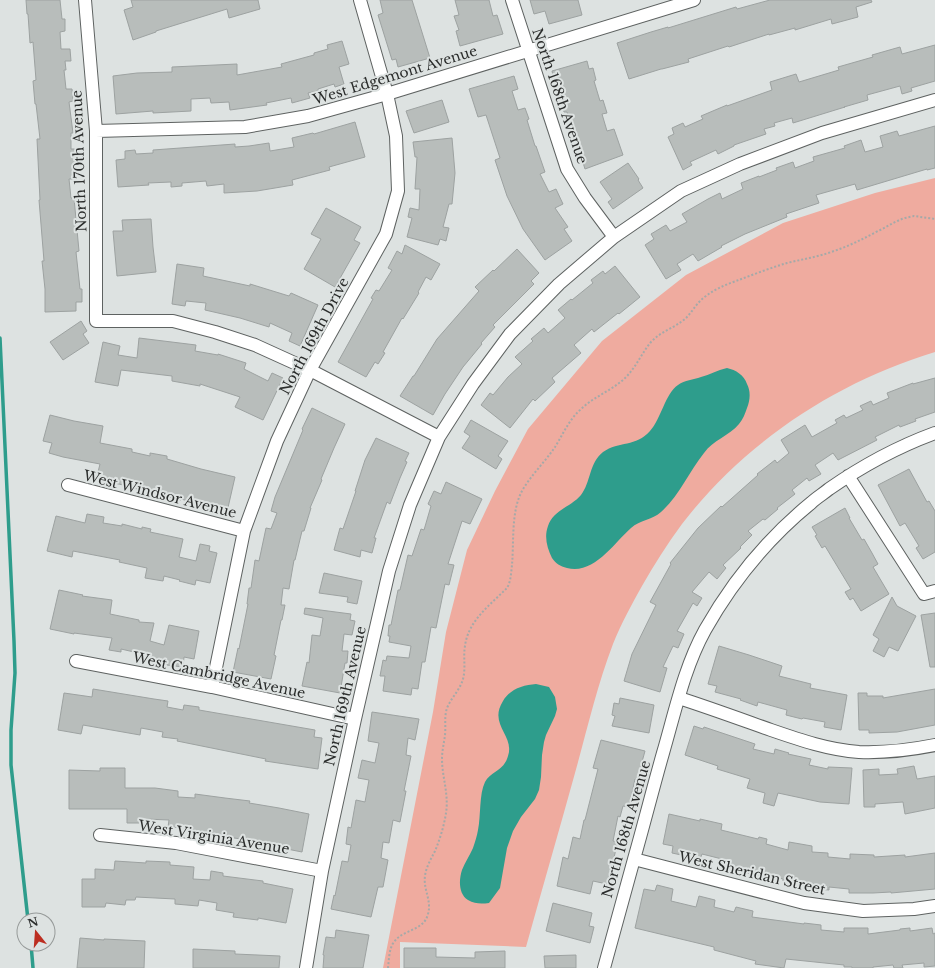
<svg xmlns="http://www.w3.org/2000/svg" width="935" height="968" font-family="'Libre Baskerville',serif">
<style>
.green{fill:#efab9f}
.water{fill:#2e9d8c}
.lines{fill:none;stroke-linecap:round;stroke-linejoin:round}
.stream{stroke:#2e9d8c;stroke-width:3.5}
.building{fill:#b8bdbb;stroke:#9da2a1}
.minor-casing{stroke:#5e6261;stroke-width:14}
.path{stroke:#a5a9a8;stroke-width:2;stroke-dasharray:2 2;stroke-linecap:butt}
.minor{stroke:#fff;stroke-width:12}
.labels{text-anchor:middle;stroke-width:4;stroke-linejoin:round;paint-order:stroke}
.street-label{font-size:14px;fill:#2b2d2c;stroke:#dde2e1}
</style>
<rect width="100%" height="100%" fill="#dde2e1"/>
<!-- green -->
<path class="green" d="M935,178V352C836,382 745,442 682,524C667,544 654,565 642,586C632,604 621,624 613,644C597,686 587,730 575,773C559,831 542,889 526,947L400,942V968H383L433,712L446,632L467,550L495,491L528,429L602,341L686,275L783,223L875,193Z"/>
<!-- water -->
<path class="water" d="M727,368C736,370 744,375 747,384C751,392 750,400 747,408C745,414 743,419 739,424C729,436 713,440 704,453C689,472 679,496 661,512C652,520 640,520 631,528C614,543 594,575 567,568C560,566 556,564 552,558C547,548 544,537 548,526C553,510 571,507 581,495C591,482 589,463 603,452C619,441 636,447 650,431C661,419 665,394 678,385C685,380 693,380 701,377C710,375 717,370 727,368Z
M536,684L549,687L555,697L557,709L555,716L546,735L544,742L542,755L541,777L539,790L535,799L521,817L513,831L507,848L500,888L489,903C481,904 475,904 468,900C458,894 459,879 462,870C465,862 470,855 473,848C475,842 477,836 478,830C481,816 479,794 485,782C491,771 504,771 508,756C515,735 488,725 503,701C510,689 523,685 536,684Z"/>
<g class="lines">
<!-- stream -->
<path class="stream" d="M0,338L14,641L15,673L11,730V765L28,920
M31,944L33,968"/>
</g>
<!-- building -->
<path class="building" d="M26,0H60L62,19H65V31L60,32L61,49H70L71,61H65L66,70H64L66,89H72L73,101L69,102L73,133H71V149H75L76,162H74L76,179H69L71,198H74L79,251L76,252L80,289H82V302H76V311L45,312V289L42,261H44L39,200H40L37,139H40L36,104H35L33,81L36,80L33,42L30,43L28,14H27Z
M131,0H258L260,9L229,18L227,9L156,31V32L133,40L124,10L133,7Z
M380,0H412L430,58L398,67L396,59L392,60L378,15L383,13Z
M455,0H489L493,16L497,15L503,34L460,46L456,31L459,30L454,16L459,15Z
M530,0H578L582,15L549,24L545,11L534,14Z
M770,0H871L872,2L856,7L858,17L832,24L831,19L795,30V28L769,35V34L729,47L728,46L688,59L689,62L662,69H661L629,79L617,43L651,32L668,27V28L736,7L737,9Z
M342,41L349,64L339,67L344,84L335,87L334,84L318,89V91L308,93L310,98L292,103L291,98L266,103L267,105L230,110L229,102L211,103L210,98L191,99V111L153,113V111L116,114L113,76L137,73L172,72V67L237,64V75L282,67L281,64L314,55V53L328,49L327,45Z
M935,45V81L911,88L912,91L902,94L900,86L867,95L868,100L844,107H845L793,123L792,118L774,123L775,126L764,129L766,134L734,145V146L718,154L716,150L690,162L692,165L683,170L668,137L674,134L672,128L683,123L685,127L703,119L701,116L727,105V106L772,90L770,82L796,74L799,82L839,70L838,67L873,57L872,55L900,47L902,54Z
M587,61L589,69L593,68L596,80L594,81L600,101L603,100L607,113L602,114L607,131L614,129L623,155L585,169L580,153H582L574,130H572L567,112H564L562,104L565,103L558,79L554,80L552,71Z
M514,76L518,89L512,91L518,110L525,108L529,119L527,120L535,146H536L545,172L540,174L549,192L556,189L563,204L555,208L568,227L564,229L572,241L545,260L523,229L507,196L495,160L500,158L486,115L478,117L469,89Z
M442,100L449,122L414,133L406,111Z
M355,122L365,157L329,167L330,170L292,180L293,185L257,191L224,193V184L207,186L206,181L182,183V186L171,187V182L148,183L149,185L118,187L116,160L125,159V151L135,150L136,154L153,153V150L235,144V147L249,146L269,143L270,151L294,147L292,138L313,133L314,134Z
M935,126V168L927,170V169L857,190L855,184L816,195L819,203L786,214L787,217L745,234L721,246L722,247L698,261L693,254L677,264L681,270L666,279L645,245L654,239L651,234L666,225L670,231L687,222L682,214L708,199L720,193L722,199L743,189L741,183L759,176V177L777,170L776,168L793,162L795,168L814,161L813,157L845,148L844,146L861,140L865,152L883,147L880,136L897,131L899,136Z
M452,138L455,173L452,204H449L443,227L449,228L446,241L440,239L438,245L407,237L412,218L408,217L410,208L419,210L420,189H415L417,157H415L413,142Z
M628,163L639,179L638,180L643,188L613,209L608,202L612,199L600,182Z
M326,208L361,227L354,240L360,243L335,287L304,269L321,239L311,234Z
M151,219L153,247L156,272L117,276L113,231H123L122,220Z
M405,245L440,264L431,280L426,277L418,292L419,293L403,319L402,318L383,352L385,353L378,364L375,362L366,377L338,362L373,299L371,298L376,290L379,291L392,270L388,268L397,251L402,254Z
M517,249L539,273L531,281L534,284L493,325L495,327L481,343L482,344L463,367L445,394L433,415L400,396L413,376H414L437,339L479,291L475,287L493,270L494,271Z
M177,264L204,268L203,276L250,286V284L289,296L291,293L318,305L300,346L289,341L292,333L270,323L269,327L240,318L205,310L206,303L186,301L185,306L172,304Z
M615,266L640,297L619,314L618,313L594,332L592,329L574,345L581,353L552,378L555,382L535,401L533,399L510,428L481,405L490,393L493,395L508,377L522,364L515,357L533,341L531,339L544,328L548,333L565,318L558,310L571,299L572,300L593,283L591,280L603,271L605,274Z
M81,321L87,331L83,334L89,343L63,360L50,342Z
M139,338L196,345L195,351L218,355V354L246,363L244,369L268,381L272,373L283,378L263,420L235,407L240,397L200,384V386L172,381V376L121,370L118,386L95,382L103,342L120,346L118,355L137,358Z
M935,378V412L915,419L916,421L900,427L899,425L875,437L877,440L838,460L833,453L815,465L821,474L809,481L807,478L792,490L795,494L777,508L778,509L765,520L763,519L748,531L752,535L740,547L741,548L723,565L726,568L717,579L709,572L692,592L702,598L697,606L693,603L677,631L684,634L678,648L673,646L663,667L667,668L660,692L624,681L632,654L656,605L650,602L671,564L670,563L698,528L721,506L722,507L758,475L757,474L775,460L777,463L789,453L781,440L805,425L812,437L837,423L835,420L844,415L846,418L863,410L860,406L871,401L873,405L889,398L887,393L913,383V384Z
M312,408L345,424L334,448L321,479L322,480L310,508H311L304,531H302L295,560H294L289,589L283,588L281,605H285L282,620H281L274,655L276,656L271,679L233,672L238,648L239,649L248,604H247L249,588H251L255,560L259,561L266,528L271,529L277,513L271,511L275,497L303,430L302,429Z
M50,415L74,421L103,426L100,443L132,449V452L150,456V453L167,456V459L201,469L235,477L227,512L199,506V504L181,499V500L165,496V495L133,488V487L109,482L110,478L97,476L100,464L63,457L49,453L52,443L43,441Z
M471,420L508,441L498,456L502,459L496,469L462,448L470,436L464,432Z
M376,438L409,453L405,461L407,462L400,478L390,504L387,502L374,538H376L372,553L361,550L360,557L334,550L340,528L343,529L356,491H355L365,460Z
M909,469L927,502L929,501L935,511V552L923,559L916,548L919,546L905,523L900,526L878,485Z
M446,482L482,499L470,524L462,521L448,564L454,565L449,585L445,584L436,628L431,627L425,662H422L418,689L412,688L411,695L383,691L385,676H380L383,660L386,661L387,656L409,658L411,646L389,642L390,636H388L389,625H391L398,590H400L408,555L412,556L421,529L424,530L431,506L428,504L434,491L441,494Z
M845,508L850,518H849L862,540L864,539L872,553L878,564L873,567L889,594L861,611L853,598L850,600L845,592L851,589L825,546L822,548L815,536L817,535L812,527Z
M87,514L104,517L103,523L122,526V524L142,529V527L151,529L150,532L183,539L179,557L196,561L200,544L210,546L209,551L217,553L210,583L196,580L195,585L179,581L180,580L164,576L163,581L145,578L147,568L119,562L120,560L73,551L72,557L47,551L56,516L85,523Z
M324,573L362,581L357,604L347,602L348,597L319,593Z
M59,590L83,595L82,596L112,600L110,614L139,620V622L154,623L150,641L164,645L169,625L199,631L194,659L184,657L183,667L167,665V662L146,660L147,655L121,649V652L109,650L112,638L74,633V634L50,629Z
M892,597L897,606L916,616L898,651L889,647L884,657L873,651L879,639L873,635Z
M305,608L351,614L350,620L355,621L352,635L344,634L342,651H348L347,663H345L340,693L302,686L307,662L309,663L312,635L320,636L323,618L304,614Z
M935,613V667H930L921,615Z
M719,646L749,655L782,666L779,676L811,684L810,688L847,695L841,730L824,727L825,722L803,718L802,719L786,715L787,710L758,702L757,706L740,700L741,699L715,692L717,686L708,684Z
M93,689L154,699L168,701L167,707L183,710L184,705L199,707V710L315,730L314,737L322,738L318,769L265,761L266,759L177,741L178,739L162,737L163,732L141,728L140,735L83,725L81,734L58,730L64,693L92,697Z
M935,689V725L897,732L869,733V730H859L858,693H867V696H883V698Z
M620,698L654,705L649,733L612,726L615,716L612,715L614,703L619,704Z
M372,712L419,719L415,740L408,738L406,755L411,756L404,791H406L400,822L393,820L389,843L383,842L381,858L388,860L383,887H378L371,917L331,909L334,895L335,896L342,861L348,862L351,845L346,844L348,827L351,828L356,800L365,802L369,780L358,778L362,760L375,763L379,743L368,741Z
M694,726L703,729L704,727L755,744L753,749L774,754L775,749L789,753L788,754L811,759L809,765L828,769V767L852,768L849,804L820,802L778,793L774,806L763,803L765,793L747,788L750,779L717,769L718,766L685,755Z
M601,740L645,751L637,780L635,779L629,807L623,806L620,817L618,816L613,841L618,842L607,884L593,881L590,894L557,886L563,857L568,859L573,837L580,839L584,820H585L598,769L593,768Z
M914,766L917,779L935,776V808L905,814L903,802L875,804V807H864L863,770L879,769V775L898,774L897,769Z
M100,768H125V788H155L178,791V797L195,798V794L225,798L250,801L249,803L279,808L309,814L302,852L277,847L278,846L249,842V840L219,836L220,834L190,830L191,828L168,827L169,820L145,819V823H127V809H69V770L100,771Z
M669,814L700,821V819L722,824L721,830L758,839L759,837L767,839L766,844L788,850L789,842L812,846V852L828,853V857L850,859V854L874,855V857L905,855V857L935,853V889L891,893V892L873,893H849V889L829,887V890L816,889V886L783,881V879L763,874V877L729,868L731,863L721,861L722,859L702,854L700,859L672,853L673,846L663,844Z
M115,861L146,863V861L170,862V865L194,867L193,879L210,880L211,871L223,873V876L263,881V883L293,889L286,923L258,918V920L233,917L234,913L216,910L217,903L199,900L198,906L175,904V899L136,897L135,900H126L125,905L106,903L105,907H82V879H95V869L114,870Z
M657,885L673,889L671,901L696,907L699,896L715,900L714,907L734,912L736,907L753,911L752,917L804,924V923L821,925V930L844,932V928H868V934L900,930V929L910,928V931L932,928L933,934L935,933V966L924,967V963L902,965L903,968H894L893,965L873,967V968H852V967H844V965L786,959L784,968L755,964L756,961L714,950V947L635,928L644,889L655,891Z
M553,903L592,913L589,926L594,927L590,943L546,931Z
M336,930L369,935L363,968H323L324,955H323L326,937L335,938Z
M80,938L104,940V939L145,941L144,968H77Z
M404,948H436V957L475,958V952L505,951V968H404Z
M193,949L235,951V954L280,956L279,968H193Z
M576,955V968H545L544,956Z"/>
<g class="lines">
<defs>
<path id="minor" d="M85,0L96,131V321H173L215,332L255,345L310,370L439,437
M512,0L567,169L585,198L614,237
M96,131L245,127L308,116L387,94L694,0
M848,476L924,594L935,591
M68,485L244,531
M76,661L212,687L355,719
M212,687L244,531L277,441L310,370L386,234L398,191L396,136L387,94L360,0
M679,698C710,708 740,719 771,730C800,740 829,750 859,752C885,753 910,750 935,745
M100,835L176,843L322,871
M634,859L804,903L863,911L914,909L935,906
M306,968L322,871L355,719L389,571L410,505L439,437L473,384L510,334L559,284L614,237L681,191L740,164L822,133L935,100
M604,968C614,931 624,895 634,859C644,824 653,788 663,753C675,712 684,668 705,630C732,582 768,538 811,503C816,498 823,494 829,489C862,466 897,447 935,433"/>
</defs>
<!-- minor casing -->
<use href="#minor" class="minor-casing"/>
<!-- path -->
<path class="path" d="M388,968C389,960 389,948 394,942C403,929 424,931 428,914C432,901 423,889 425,876C426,867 431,859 435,851C440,839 444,826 446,813C449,794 442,777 442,759C442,751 444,743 445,735C446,726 444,717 447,708C451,698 460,690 463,679C466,668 463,657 465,646C468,621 490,605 507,588C511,581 511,573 512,565C514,542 511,511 522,491C531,475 545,462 555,447C563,434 569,420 580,410C593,397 611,391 624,379C636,368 641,354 651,342C661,331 675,328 686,318C693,311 697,302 706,296C715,289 725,285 736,281C752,275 770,268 787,263C803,259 818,257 834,251C849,246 863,239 878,231C887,227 895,221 905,218L914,216L935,219"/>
<!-- minor -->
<use href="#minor" class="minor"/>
</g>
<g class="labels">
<!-- street labels -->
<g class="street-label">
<text transform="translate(395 75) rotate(-17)" y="5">West Edgemont Avenue</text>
<text transform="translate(560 96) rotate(71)" y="5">North 168th Avenue</text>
<text transform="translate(79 161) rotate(-92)" y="5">North 170th Avenue</text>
<text transform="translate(314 336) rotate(-62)" y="5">North 169th Drive</text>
<text transform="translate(160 494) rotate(14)" y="5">West Windsor Avenue</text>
<text transform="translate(219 675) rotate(12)" y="5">West Cambridge Avenue</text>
<text transform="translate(345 696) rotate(-77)" y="5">North 169th Avenue</text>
<text transform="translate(626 829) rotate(-74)" y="5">North 168th Avenue</text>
<text transform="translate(214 837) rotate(9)" y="5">West Virginia Avenue</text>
<text transform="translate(752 873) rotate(13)" y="5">West Sheridan Street</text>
</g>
</g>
<!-- north arrow -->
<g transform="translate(36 932) rotate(343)"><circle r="19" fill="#dde2e1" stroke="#969a99"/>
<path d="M0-3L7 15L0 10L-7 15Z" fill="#bc2e21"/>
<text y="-6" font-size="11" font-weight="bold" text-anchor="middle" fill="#2b2d2c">N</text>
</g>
</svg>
